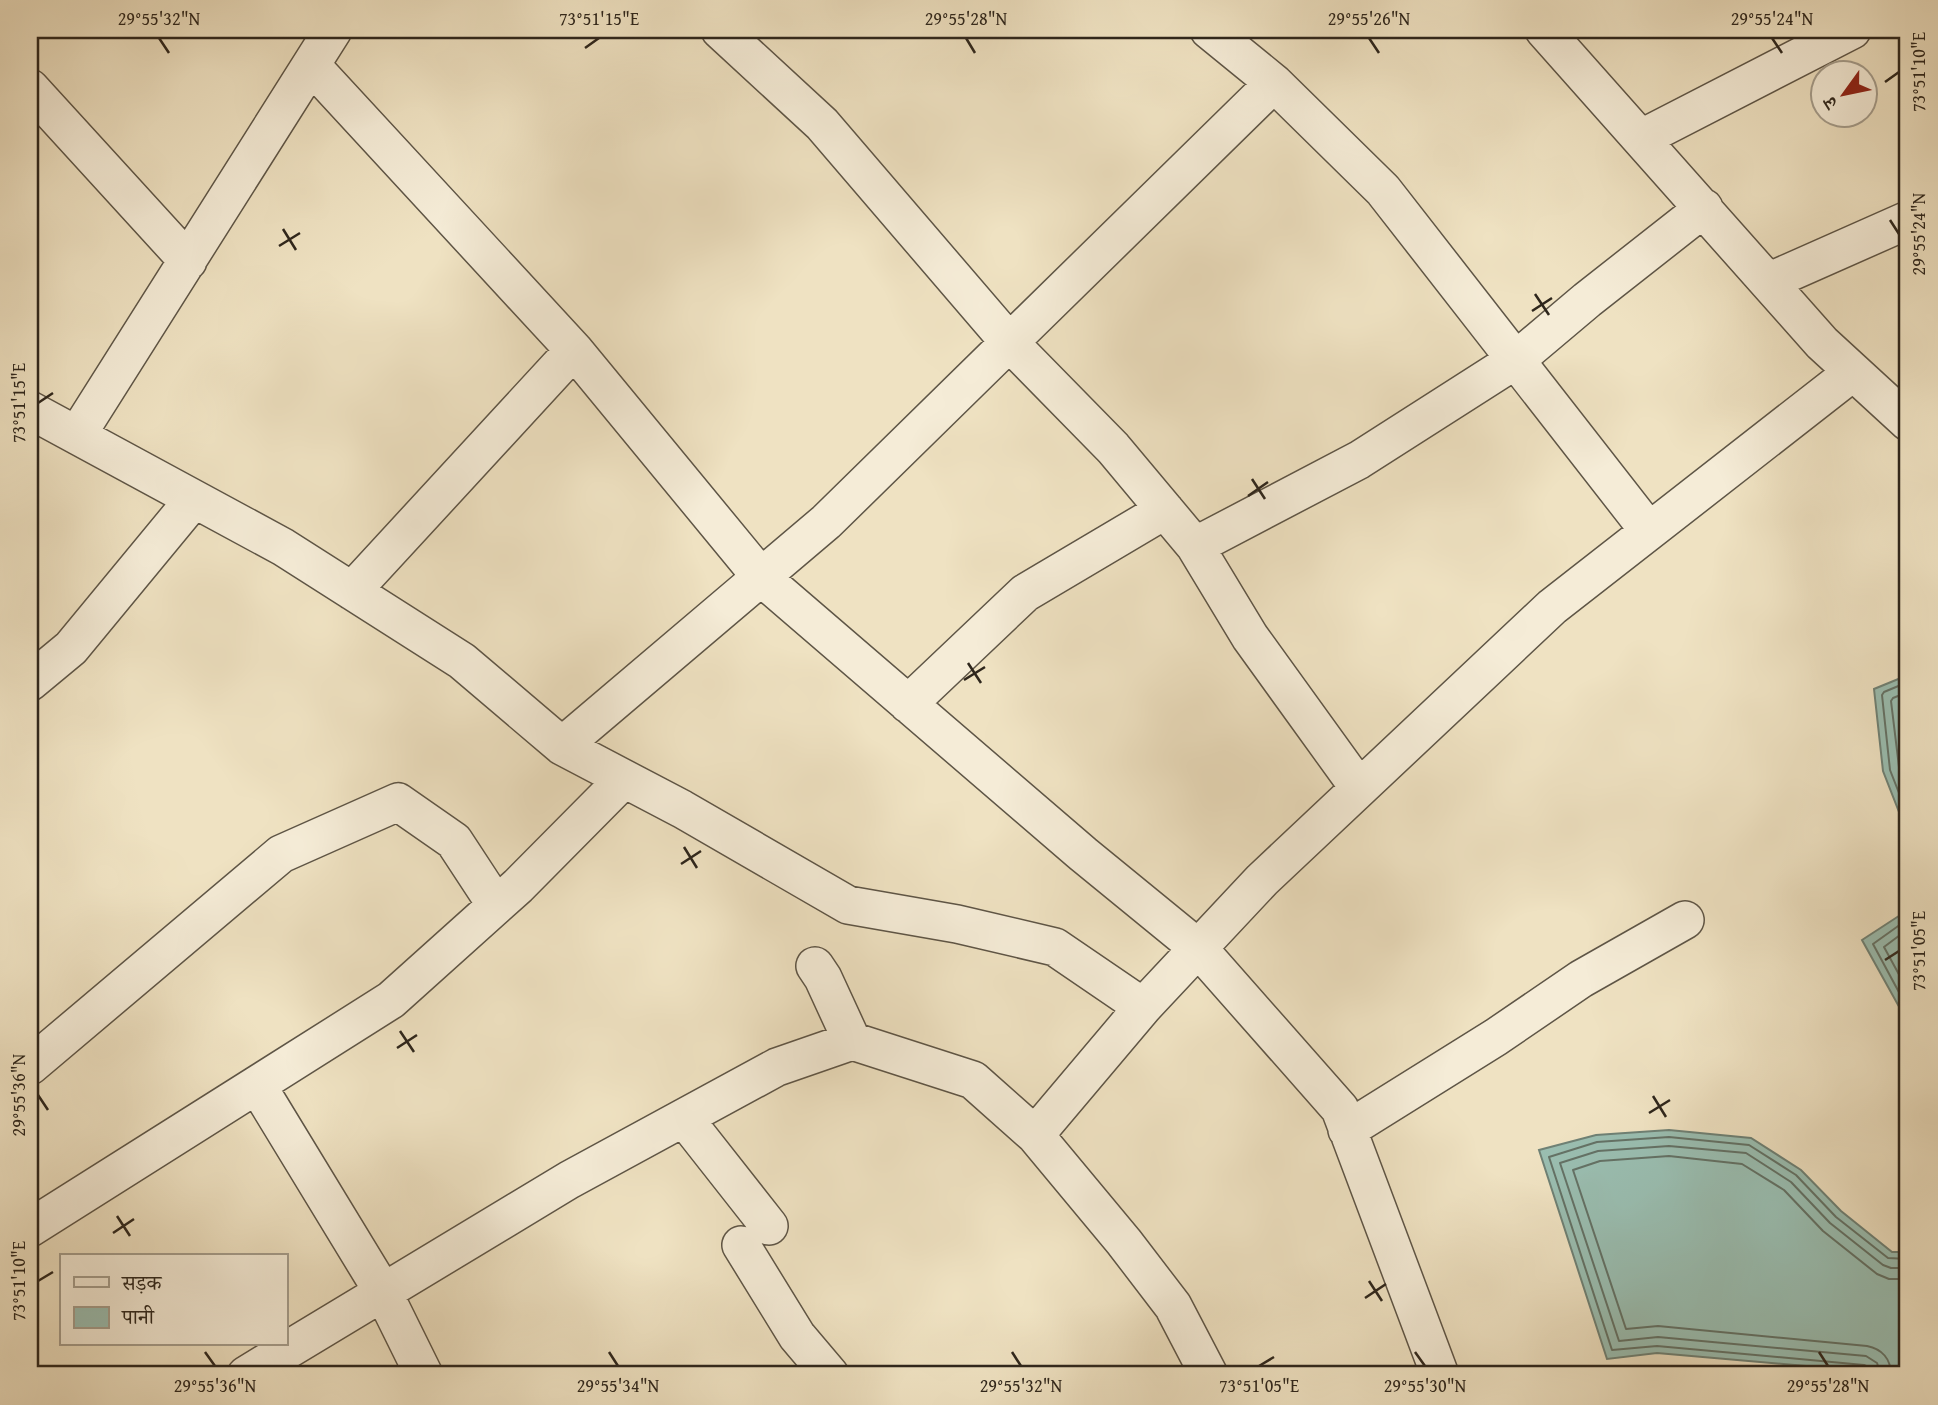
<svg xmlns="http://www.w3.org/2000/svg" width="1938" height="1405" font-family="'Gentium Book Plus','Noto Serif Devanagari',serif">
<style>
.water{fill:#9abeb1;stroke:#6f8175;stroke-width:2}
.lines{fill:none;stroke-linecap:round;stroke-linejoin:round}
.shore{stroke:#647266;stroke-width:2}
.minor-casing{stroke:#5e5546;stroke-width:40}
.minor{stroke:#f5ecd7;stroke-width:37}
.ticks{fill:none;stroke:#2e261c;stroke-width:2.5}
.neatline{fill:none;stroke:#2e261c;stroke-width:2.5}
.ticks-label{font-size:18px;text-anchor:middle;fill:#2e261c}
</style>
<rect width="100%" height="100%" fill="#efe2c2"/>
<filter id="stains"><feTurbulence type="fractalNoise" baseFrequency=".00286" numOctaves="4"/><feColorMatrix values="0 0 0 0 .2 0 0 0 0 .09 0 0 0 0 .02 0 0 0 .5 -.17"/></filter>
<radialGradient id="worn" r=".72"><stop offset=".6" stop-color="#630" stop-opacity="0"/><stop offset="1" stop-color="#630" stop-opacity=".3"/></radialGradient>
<!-- water -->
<path class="water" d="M1908,675V835L1883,771L1874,689Z
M1908,910V1042L1902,1012L1862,940Z
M1669,1130L1751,1138L1801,1170L1841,1211L1892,1252H1908V1375L1657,1353L1607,1359L1539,1150L1596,1135Z"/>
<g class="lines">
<!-- shore -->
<path class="shore" d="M1908,682L1884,692L1882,695L1890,770L1908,816
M1908,692L1893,698L1891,701L1899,767L1908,792
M1908,919L1873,944L1908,1009
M1908,929L1884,947L1908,991
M1872,1375L1870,1368L1864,1365L1657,1346L1612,1350L1549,1157L1597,1142L1669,1137L1749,1145L1796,1175L1836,1217L1888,1258L1908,1259
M1881,1375L1877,1363L1866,1356L1658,1337L1619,1341L1560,1163L1598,1151L1669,1146L1746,1153L1791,1182L1830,1223L1883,1265L1891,1268H1908
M1891,1375C1891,1359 1882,1349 1867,1346L1658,1326L1626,1329L1573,1170L1600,1161L1669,1156L1742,1164L1784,1190L1823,1231L1877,1274L1889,1279H1908"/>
<defs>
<path id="minor" d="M720,30L822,124L1009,342L1113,448L1195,546L1250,637L1359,788
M1209,30L1274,83L1383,190L1649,531
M1544,30L1822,343L1908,422
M311,65L574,350L352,591
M30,88L188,261
M1642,138L1852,30
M1768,282L1908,220
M574,350L761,577L1083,854L1198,948L1340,1109L1440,1375
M30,410L283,547L462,661L562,746L682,809L848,905L957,924L1055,947L1143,1007
M77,435L333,30
M1195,546L1359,460L1517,359L1587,300L1704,208
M30,682L71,648L194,499
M908,704L1025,593L1165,510
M562,746L826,522L1274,83
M815,966L823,978L852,1041
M30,1066L281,854L398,802L454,841L496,905
M257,1085L383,1292L424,1375
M684,1118L769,1226
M1347,1130L1496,1037L1581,979L1685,920
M1035,1135L1143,1007L1262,880L1552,607L1853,372
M30,1228L391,1000L518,886L624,779
M741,1245L797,1336L830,1375
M246,1375L569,1180L777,1067L852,1041L973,1080L1035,1135L1124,1242L1173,1306L1209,1375"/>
</defs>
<!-- minor casing -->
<use href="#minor" class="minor-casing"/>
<!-- minor -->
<use href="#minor" class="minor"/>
</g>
<!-- ticks -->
<path class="ticks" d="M159,38L169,53M966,38L975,53M1369,38L1379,53M1772,38L1782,53M585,48L599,38M1885,82L1899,72M1890,220L1899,234M283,229L296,250M279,246L300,233M1535,294L1549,315M1532,311L1552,298M38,403L53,393M1252,479L1265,499M1248,496L1268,482M968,663L981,683M964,680L985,667M684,847L697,868M681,864L701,851M1885,960L1899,951M400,1031L414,1052M397,1048L417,1035M38,1095L48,1110M1653,1096L1666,1117M1649,1113L1670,1100M117,1216L130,1236M113,1233L134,1219M38,1281L53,1272M1369,1281L1382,1301M1365,1298L1386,1284M205,1352L215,1366M609,1352L618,1366M1012,1352L1021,1366M1415,1352L1425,1366M1819,1352L1828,1366M1259,1366L1274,1357"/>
<!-- margin -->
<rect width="1938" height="1405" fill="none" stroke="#efe2c2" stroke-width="77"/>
<!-- legend -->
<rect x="60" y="1254" width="228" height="91" fill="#f5ecd7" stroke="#a59d8c" stroke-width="2"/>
<rect x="74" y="1277" width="35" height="10" fill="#f5ecd7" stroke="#a59d8c" stroke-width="2"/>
<text x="122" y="1290" font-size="21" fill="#2e261c">सड़क</text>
<rect x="74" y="1307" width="35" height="21" fill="#9abeb1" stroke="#a59d8c" stroke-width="2"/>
<text x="122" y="1324" font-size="21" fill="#2e261c">पानी</text>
<!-- north arrow -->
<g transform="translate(1844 94) rotate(237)"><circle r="33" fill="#f5ecd7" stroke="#a59d8c" stroke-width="2"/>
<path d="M0-5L12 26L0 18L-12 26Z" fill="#8f2418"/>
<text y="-10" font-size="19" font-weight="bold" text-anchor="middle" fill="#2e261c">उ</text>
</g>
<rect x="38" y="38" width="1861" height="1328" class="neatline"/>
<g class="ticks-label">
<text x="159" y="25">29°55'32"N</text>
<text x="599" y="25">73°51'15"E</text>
<text x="966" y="25">29°55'28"N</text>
<text x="1369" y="25">29°55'26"N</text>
<text x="1772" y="25">29°55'24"N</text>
<text transform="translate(1919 72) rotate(-90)" y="6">73°51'10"E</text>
<text transform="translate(1919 234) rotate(-90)" y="6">29°55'24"N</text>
<text transform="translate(19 403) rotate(-90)" y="6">73°51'15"E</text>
<text transform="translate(1919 951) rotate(-90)" y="6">73°51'05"E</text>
<text transform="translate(19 1095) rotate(-90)" y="6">29°55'36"N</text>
<text transform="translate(19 1281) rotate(-90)" y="6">73°51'10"E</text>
<text x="215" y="1392">29°55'36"N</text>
<text x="618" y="1392">29°55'34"N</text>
<text x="1021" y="1392">29°55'32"N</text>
<text x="1259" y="1392">73°51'05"E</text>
<text x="1425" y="1392">29°55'30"N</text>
<text x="1828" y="1392">29°55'28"N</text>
</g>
<rect width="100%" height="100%" filter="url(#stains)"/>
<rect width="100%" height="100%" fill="url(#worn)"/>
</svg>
